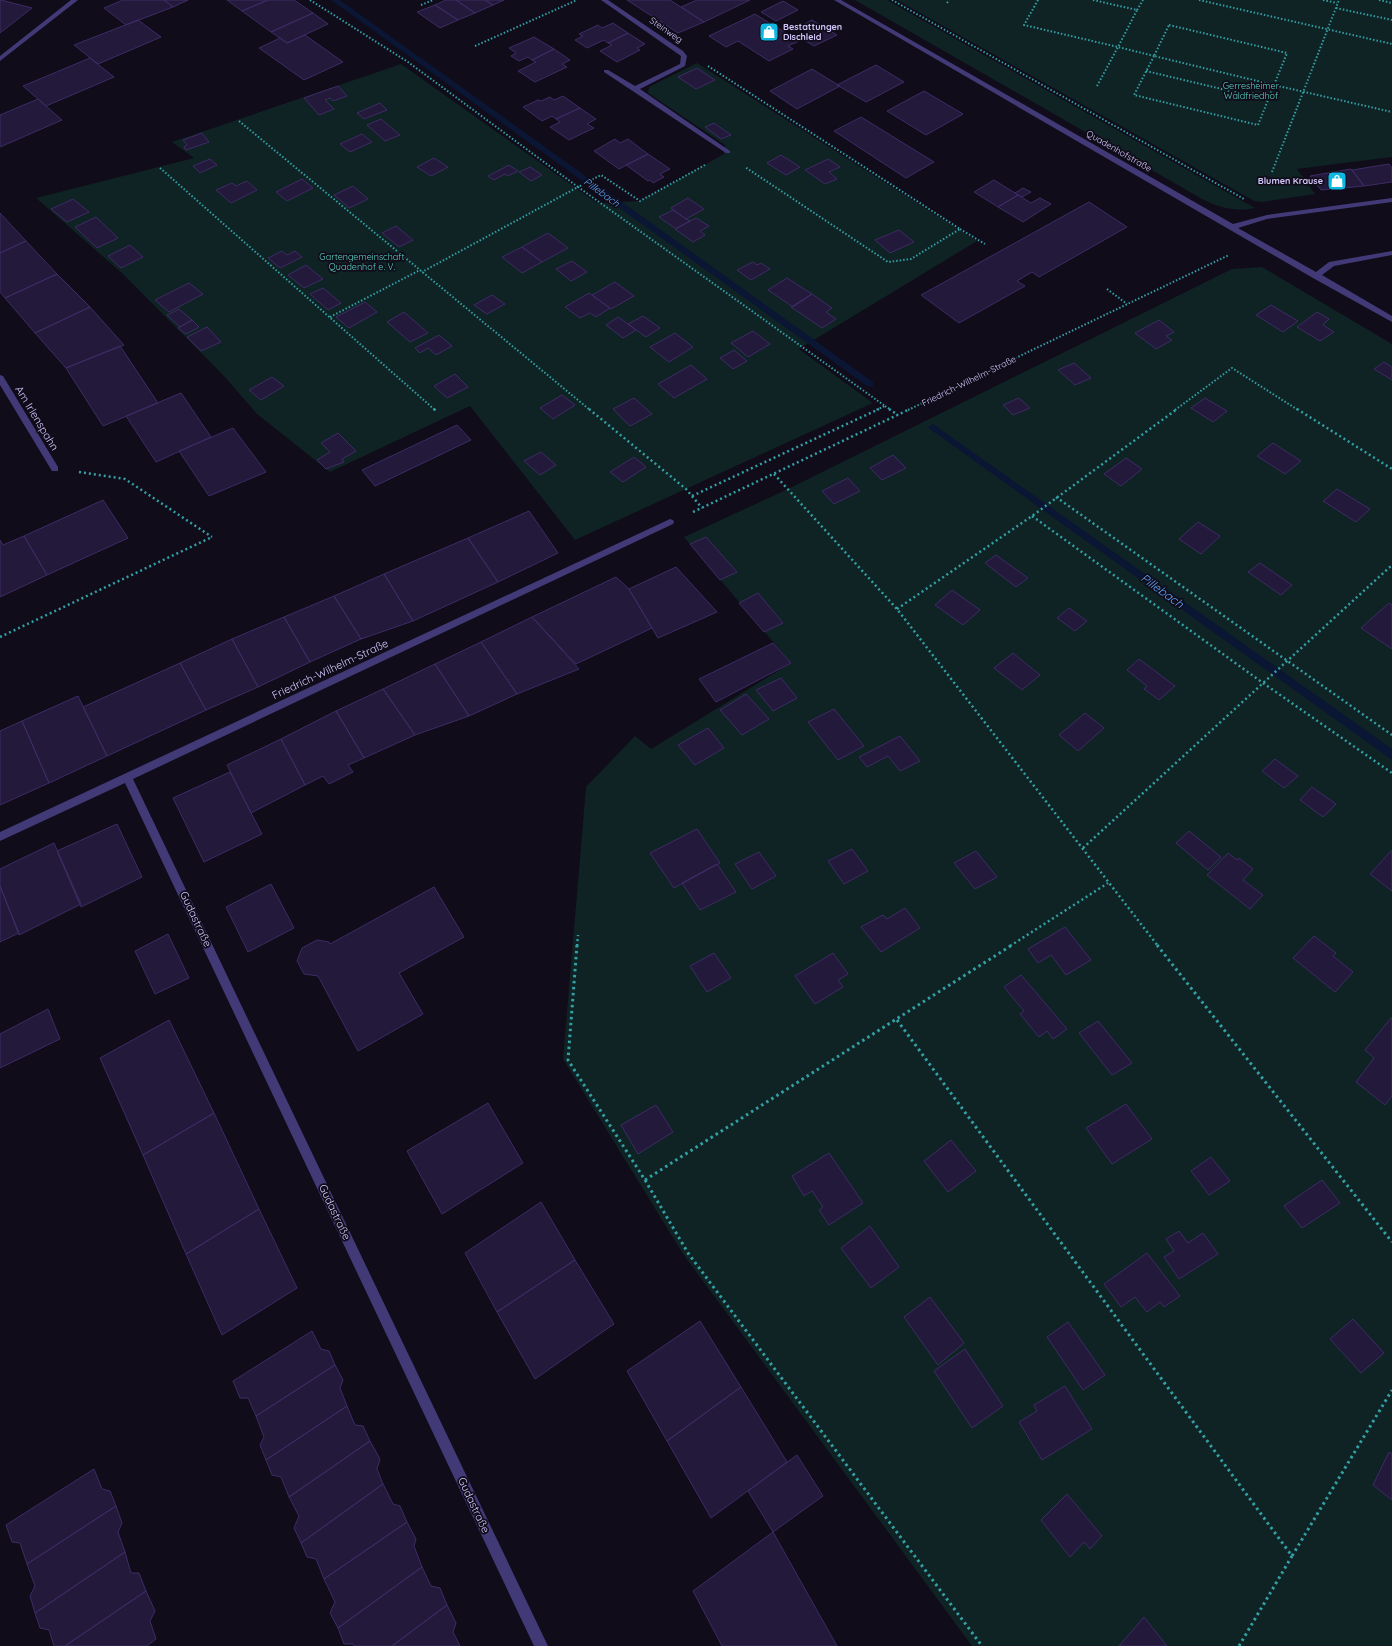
<svg xmlns="http://www.w3.org/2000/svg" width="1392" height="1646" font-family="Quicksand,sans-serif">
<style>
.green{fill:#0f2224}
.lines{fill:none;stroke-linecap:round;stroke-linejoin:round}
.stream{fill:#0b1634;fill-rule:evenodd}
.building{fill:#23193a;stroke:#3d2c65}
.path-far2{stroke:#33a0a5;stroke-width:2;stroke-dasharray:1.5 2;stroke-linecap:butt}
.path-far1{stroke:#33a0a5;stroke-width:2.5;stroke-dasharray:2 3;stroke-linecap:butt}
.path{stroke:#33a0a5;stroke-width:3;stroke-dasharray:2.5 3.5;stroke-linecap:butt}
.minor{fill:#423977;fill-rule:evenodd}
.labels{text-anchor:middle;stroke-width:3.5;stroke-linejoin:round;paint-order:stroke}
.far-poi-label{font-size:9px;font-weight:bold;fill:#d3c8fc;stroke:#100c1a;text-anchor:start}
.far-street-label{font-size:9px;fill:#d3c8fc;stroke:#100c1a}
.far-park-label{font-size:9px;fill:#5bd6c3;stroke:#100c1a}
.far-water-label{font-size:10px;font-style:italic;fill:#5da0f5;stroke:#100c1a}
.street-label{font-size:11px;fill:#d3c8fc;stroke:#100c1a}
.water-label{font-size:12px;font-style:italic;fill:#5da0f5;stroke:#100c1a}
</style>
<rect width="100%" height="100%" fill="#100c1a"/>
<!-- green -->
<path class="green" d="M855,0H887L1255,208C1235,212 1220,208 1202,199Z
M897,0H1392V157L1297,169L1315,194L1262,202L1254,201Z
M697,63L977,241L799,349L873,403L575,540L470,406L330,472L257,414L223,375L123,274L36,198L194,158L172,142L401,64L597,203L640,201L724,154L725,145L648,93L649,87Z
M1262,267L1392,344V1646H972L683,1254L563,1059L586,787L635,736L651,749L791,663L684,537L788,489L1232,269Z"/>
<g class="lines">
<!-- stream -->
<path class="stream" d="M331,0H340L873,382V386H867Z
M933,424L1392,749V760L930,429L928,427Z"/>
</g>
<!-- building -->
<path class="building" d="M0,0H1L32,8L0,33Z
M123,0H164L173,7L126,25L104,8Z
M164,0H188L173,7Z
M227,0H268L242,11Z
M268,0H294L313,13L271,32L242,11Z
M446,0H456L475,13L458,20L435,5Z
M456,0H485L493,5L475,13Z
M485,0H504L493,5Z
M627,0H670L704,22L678,33Z
M697,0H750L704,22L681,7Z
M783,1L798,10L776,21L761,12Z
M435,5L458,20L440,28L417,12Z
M313,13L328,24L287,43L271,32Z
M755,14L799,41L788,46L793,49L769,61L738,41L726,47L709,36Z
M138,20L161,37L98,64L74,45Z
M812,20L837,35L814,46L799,37L810,31L801,26Z
M613,23L628,33L608,43L604,40L587,48L575,40L583,36L579,34L598,25L602,28Z
M628,33L645,44L637,48L640,50L617,62L600,51L612,45L608,43Z
M305,35L343,62L304,80L259,48L280,38L287,43Z
M534,37L554,49L532,60L528,57L519,61L511,56L516,53L509,48Z
M554,49L570,60L562,64L567,67L535,82L518,71L536,62L532,60Z
M90,58L114,77L46,106L23,86Z
M876,65L904,82L866,102L837,85Z
M697,68L715,80L696,89L678,77Z
M812,69L840,86L797,109L770,91Z
M338,86L347,96L333,101L330,98L325,100L334,109L319,115L304,98Z
M924,91L963,114L926,135L887,111Z
M563,96L580,108L556,119L552,116L542,121L523,107L538,100L541,101L550,97L554,100Z
M38,99L62,120L0,147V115Z
M380,103L387,110L364,119L357,113Z
M580,108L596,119L587,124L594,128L569,140L550,127L560,122L556,119Z
M861,117L934,162L906,178L834,131Z
M381,119L400,135L385,141L367,125Z
M714,123L731,135L721,139L705,127Z
M202,133L209,142L186,150L184,147L187,145L183,140Z
M362,134L372,142L350,152L340,144Z
M615,139L620,143L628,139L648,154L619,169L594,151Z
M648,154L670,169L660,174L664,177L653,183L650,180L648,181L626,165Z
M781,155L800,167L786,175L767,163Z
M434,158L448,167L431,176L417,167Z
M210,159L217,165L200,173L193,166Z
M828,159L840,167L829,172L837,179L825,184L805,170Z
M1389,164L1392,168V182L1364,186L1352,170Z
M509,165L518,171L508,176L505,174L494,180L488,176Z
M530,167L542,175L531,181L519,172Z
M1351,169L1364,186L1321,190L1310,176Z
M302,179L313,188L287,201L276,192Z
M994,180L1015,193L1018,195L998,207L974,192Z
M247,181L257,190L231,203L216,190L232,183L236,186Z
M353,186L368,199L349,208L334,195Z
M1023,188L1031,192L1022,197L1015,193Z
M1018,195L1031,203L1040,198L1051,204L1023,222L998,207Z
M688,198L704,209L686,219L671,208Z
M73,199L89,212L67,222L51,209Z
M1089,202L1127,227L1039,277L1032,272L1017,281L1025,286L959,323L921,295Z
M673,210L686,219L690,221L676,229L659,217Z
M0,213L26,241L0,253Z
M96,217L118,238L97,248L75,227Z
M696,218L709,226L700,231L705,235L693,242L675,229Z
M396,226L413,240L399,247L382,233Z
M899,230L914,242L890,253L875,240Z
M548,233L568,248L542,262L522,247Z
M26,241L57,274L5,298L0,292V253Z
M130,245L143,257L121,268L108,256Z
M522,247L542,262L522,273L502,257Z
M282,251L287,255L295,251L302,257L280,268L268,258Z
M572,261L587,272L571,281L556,269Z
M753,262L757,265L761,263L770,269L751,280L737,270Z
M306,265L323,279L304,288L288,275Z
M57,274L90,307L35,333L5,298Z
M787,278L812,294L793,307L768,290Z
M615,282L634,296L611,309L592,295Z
M189,283L203,294L169,312L155,300Z
M323,288L341,303L328,310L310,294Z
M589,293L610,308L596,317L590,313L580,318L565,307Z
M812,294L832,308L826,312L836,319L822,328L791,307Z
M492,295L505,304L487,314L474,305Z
M365,302L377,312L349,328L336,317Z
M1271,305L1298,321L1283,332L1256,315Z
M90,307L124,345L66,368L35,333Z
M179,309L192,320L180,327L167,315Z
M404,312L428,333L410,342L387,322Z
M1317,312L1329,319L1323,325L1334,332L1320,341L1297,327Z
M643,316L660,328L646,337L628,324Z
M618,317L628,324L636,330L623,338L606,325Z
M192,320L199,327L186,334L178,328Z
M1159,320L1174,332L1166,336L1172,340L1156,349L1135,333Z
M207,327L221,342L201,351L187,337Z
M753,331L770,344L748,357L731,343Z
M675,333L693,347L669,362L650,347Z
M439,335L452,346L436,355L428,348L420,353L415,348Z
M120,346L158,403L103,426L66,368Z
M734,350L747,361L733,369L720,358Z
M1384,362L1392,367V380L1374,369Z
M1074,363L1091,378L1075,385L1058,370Z
M691,365L707,379L674,398L658,384Z
M455,374L468,387L447,398L434,386Z
M272,377L284,386L261,400L249,390Z
M181,393L211,437L156,462L126,416Z
M562,395L575,405L553,419L540,408Z
M634,398L652,414L630,426L613,409Z
M1019,398L1030,408L1013,415L1003,405Z
M1205,398L1227,411L1213,422L1191,408Z
M457,425L471,440L375,486L362,470Z
M233,428L266,472L209,496L179,451Z
M338,433L356,451L342,459L344,462L326,469L317,460L330,452L321,443Z
M1273,443L1301,461L1285,474L1257,456Z
M541,452L556,465L540,475L524,461Z
M893,455L906,468L882,480L870,468Z
M634,457L646,467L623,482L610,472Z
M1126,458L1142,469L1121,486L1104,474Z
M848,478L860,491L834,504L822,491Z
M1337,489L1370,509L1356,522L1323,501Z
M103,500L128,538L47,575L24,536Z
M529,511L558,553L498,582L468,538Z
M1198,522L1220,536L1201,554L1179,539Z
M24,536L47,575L0,597V540L3,545Z
M706,537L737,572L720,580L690,544Z
M468,538L498,582L413,621L384,574Z
M996,555L1028,578L1016,587L985,563Z
M1260,563L1292,585L1281,595L1248,572Z
M676,567L717,612L658,638L629,589Z
M384,574L413,621L361,639L334,596Z
M616,577L629,589L652,628L576,664L532,617Z
M952,590L980,610L963,625L935,605Z
M758,593L783,623L764,632L739,603Z
M334,596L361,639L310,662L284,617Z
M1389,603L1392,605V649L1361,628Z
M1069,608L1087,621L1075,631L1057,618Z
M284,617L310,662L258,687L232,639Z
M532,617L579,669L517,694L481,642Z
M232,639L258,687L206,710L180,663Z
M481,642L517,694L469,716L435,664Z
M773,643L791,663L716,702L699,679Z
M1013,653L1040,675L1022,690L994,668Z
M1139,659L1175,686L1159,700L1144,689L1147,686L1127,670Z
M180,663L206,710L107,756L83,707Z
M435,664L469,716L415,735L383,689Z
M781,678L797,698L773,711L756,690Z
M383,689L415,735L364,758L336,711Z
M746,694L769,719L742,735L720,710Z
M78,696L107,756L49,783L22,721Z
M834,709L864,746L838,760L808,722Z
M336,711L364,758L348,765L353,772L329,784L323,776L305,785L281,739Z
M1085,713L1104,728L1078,751L1059,735Z
M22,721L49,783L0,805V731Z
M708,728L724,748L695,765L678,745Z
M900,736L920,761L900,771L888,756L867,767L859,757Z
M281,739L305,785L251,813L227,765Z
M1275,759L1298,776L1284,788L1262,771Z
M230,772L262,834L204,862L173,798Z
M1312,787L1336,804L1323,817L1300,800Z
M117,824L142,877L81,907L57,851Z
M697,829L720,863L674,888L650,853Z
M1189,831L1221,857L1208,870L1176,843Z
M54,843L81,904L19,935L0,886V869Z
M852,849L868,871L844,884L828,861Z
M1392,850V891L1370,874Z
M976,851L997,877L975,889L954,863Z
M759,852L776,876L752,889L735,864Z
M1228,853L1237,860L1239,858L1253,869L1243,880L1263,895L1250,909L1207,875Z
M717,864L736,892L700,910L682,883Z
M271,884L294,928L248,952L226,907Z
M0,886L19,933L0,942Z
M434,887L464,937L399,973L423,1014L358,1051L318,976L304,974L297,961L302,948L317,940L329,942L330,944Z
M905,908L920,928L881,952L861,927L883,915L887,919Z
M1065,927L1091,960L1066,975L1051,955L1038,963L1028,949Z
M168,934L189,978L155,994L135,951Z
M1314,936L1336,953L1333,956L1353,972L1335,992L1293,958Z
M714,953L731,978L707,992L690,966Z
M833,953L848,974L838,980L843,987L815,1004L795,976Z
M1021,975L1067,1029L1053,1039L1047,1031L1039,1037L1020,1014L1024,1011L1004,987Z
M48,1009L60,1039L0,1068V1034Z
M1392,1017V1096L1385,1105L1356,1082L1374,1058L1365,1050Z
M169,1020L214,1113L143,1155L100,1058Z
M1098,1021L1132,1063L1112,1075L1079,1033Z
M488,1103L523,1163L442,1214L407,1151Z
M1126,1104L1152,1139L1112,1164L1086,1128Z
M656,1105L673,1132L638,1154L621,1125Z
M214,1113L259,1209L186,1254L143,1155Z
M951,1140L976,1171L948,1192L924,1161Z
M829,1153L863,1203L829,1225L819,1210L823,1207L812,1191L804,1196L792,1176Z
M1211,1157L1230,1181L1209,1195L1191,1171Z
M1322,1180L1340,1203L1302,1228L1284,1206Z
M541,1202L575,1260L497,1312L465,1253Z
M259,1209L297,1288L222,1335L186,1254Z
M870,1226L899,1267L871,1288L841,1248Z
M1179,1231L1188,1243L1203,1233L1218,1254L1179,1279L1164,1257L1174,1251L1166,1239Z
M1147,1253L1180,1296L1164,1307L1160,1302L1147,1312L1135,1297L1121,1307L1104,1284Z
M575,1260L614,1324L535,1379L497,1312Z
M930,1297L964,1343L938,1365L904,1317Z
M1353,1319L1384,1353L1361,1373L1330,1339Z
M700,1321L741,1387L667,1441L627,1371Z
M1068,1322L1105,1375L1083,1390L1047,1337Z
M312,1331L321,1349L329,1351L335,1365L256,1416L248,1398H240L233,1381Z
M965,1349L1003,1406L972,1428L934,1371Z
M335,1365L343,1380L340,1388L347,1406L266,1460L260,1445L264,1437L256,1416Z
M1065,1386L1092,1429L1042,1460L1019,1422L1037,1411L1034,1405Z
M741,1387L787,1462L711,1518L667,1441Z
M347,1406L355,1425L363,1426L370,1441L289,1497L281,1477L272,1475L266,1460Z
M370,1441L380,1459L377,1469L383,1484L301,1543L294,1528L299,1516L289,1497Z
M1389,1452L1392,1454V1500L1373,1485Z
M797,1455L823,1496L773,1532L748,1491Z
M94,1469L102,1489L110,1491L116,1506L27,1564L20,1543L12,1542L6,1525Z
M383,1484L393,1504L400,1506L407,1522L324,1579L316,1559L307,1557L301,1543Z
M1067,1494L1102,1536L1090,1549L1084,1542L1070,1557L1041,1520Z
M116,1506L122,1523L118,1532L125,1552L35,1613L30,1596L35,1586L27,1564Z
M407,1522L416,1539L414,1546L422,1567L338,1628L330,1613L335,1602L324,1579Z
M773,1532L837,1646H722L693,1591Z
M125,1552L131,1573H139L146,1591L65,1646H54L49,1630L40,1628L35,1613Z
M422,1567L431,1586L440,1588L447,1605L392,1646H354L353,1644H344L338,1628Z
M146,1591L155,1611L150,1621L156,1639L147,1646H65Z
M447,1605L456,1623L453,1632L460,1646H392Z
M1144,1617L1167,1646H1119Z"/>
<g class="lines">
<!-- path-far2 -->
<path class="path-far2" d="M310,0L408,62L578,187L422,272
M892,0L1244,199
M1038,0L1024,25L1118,47L1097,86
M1093,0L1137,10L1118,47L1154,56
M1199,0L1392,44
M1323,0L1337,3
M1379,0L1392,3
M947,3L949,0
M421,5L433,0
M1336,8L1392,20
M1137,10L1143,0
M1169,25L1287,53L1274,85L1154,56Z
M475,46L577,0
M1154,56L1134,95L1258,125L1268,100
M708,66L960,229L911,259L888,262L745,167
M1146,71L1268,100L1274,85L1392,112
M239,121L590,410
M705,165L640,201L601,175L578,187L885,406L876,410
M160,168L435,410
M1272,172L1339,0
M960,229L985,244
M1107,289L1127,304
M330,317L420,270
M885,406L891,410
M908,410L1229,255
M1175,410L1232,368L1298,410"/>
<!-- path-far1 -->
<path class="path-far1" d="M434,409L437,412
M589,409L686,489L702,508
M889,409L898,415
M1297,409L1392,469
M79,472L125,479L212,537
M774,474L897,609L1158,946
M692,496L879,409
M1056,497L1392,735
M693,512L910,409
M1032,516L1263,683L1392,773
M897,609L1032,516L1177,409
M0,637L212,537
M1083,848L1392,565
M577,946L578,935
M1010,946L1108,883"/>
<!-- path -->
<path class="path" d="M577,945L568,1060L645,1180L688,1253L982,1646
M1157,945L1392,1242
M897,1020L1292,1556L1392,1390
M645,1180L1012,945
M1239,1646L1292,1556"/>
<!-- minor -->
<path class="minor" d="M71,0H78L0,61V56Z
M601,0H608L683,51L687,56L685,66L640,89L730,151V153H726L604,72V70H608L635,86L680,64L681,56Z
M834,0H841L1233,224L1267,215L1392,198V202L1267,219L1238,228L1316,272L1329,262L1392,251V255L1334,266L1322,275L1392,316V322L1313,278Z
M0,375L3,376L58,467V471H52L0,385Z
M670,519L673,520L674,522L673,524L133,779L548,1646H534L125,783L0,841V832Z"/>
</g>
<!-- icons -->
<defs>
<symbol id="shop-square" viewBox="-11 -11 22 22"><rect x="-9" y="-9" width="18" height="18" rx="4" fill="#0eb8e2" stroke="#100c1a"/><path d="M-5-2.5h2.3a2.7 3.5 0 0 1 5.4 0H5L5.5 6h-11ZM-1.5-2.5h3a1.5 2.3 0 0 0-3 0Z" fill="#fff"/></symbol>
</defs>
<g fill-rule="evenodd">
<use href="#shop-square" x="758" y="21" width="22" height="22"/>
<use href="#shop-square" x="1326" y="170" width="22" height="22"/>
</g>
<g class="labels">
<!-- far-poi labels -->
<g class="far-poi-label">
<text x="783" y="30">Bestattungen<tspan x="783" dy="10">Dischleid</tspan></text>
<text x="1323" y="184" text-anchor="end">Blumen Krause</text>
</g>
<!-- far-street labels -->
<g class="far-street-label">
<text transform="translate(666 30) rotate(35)" y="3">Steinweg</text>
<text transform="translate(1119 151) rotate(30)" y="3">Quadenhofstraße</text>
<text transform="translate(969 381) rotate(-26)" y="3">Friedrich-Wilhelm-Straße</text>
</g>
<!-- far-park labels -->
<g class="far-park-label">
<text x="1251" y="89">Gerresheimer<tspan x="1251" dy="10">Waldfriedhof</tspan></text>
<text x="362" y="260">Gartengemeinschaft<tspan x="362" dy="10">Quadenhof e. V.</tspan></text>
</g>
<!-- far-water labels -->
<g class="far-water-label">
<text transform="translate(602 192) rotate(36)" y="4">Pillebach</text>
</g>
<!-- street labels -->
<g class="street-label">
<text transform="translate(37 418) rotate(59)" y="4">Am Irlenspahn</text>
<text transform="translate(330 669) rotate(-25)" y="4">Friedrich-Wilhelm-Straße</text>
<text transform="translate(196 919) rotate(65)" y="4">Gudastraße</text>
<text transform="translate(335 1212) rotate(65)" y="4">Gudastraße</text>
<text transform="translate(474 1505) rotate(65)" y="4">Gudastraße</text>
</g>
<!-- water labels -->
<g class="water-label">
<text transform="translate(1162 591) rotate(36)" y="4">Pillebach</text>
</g>
</g>
</svg>
